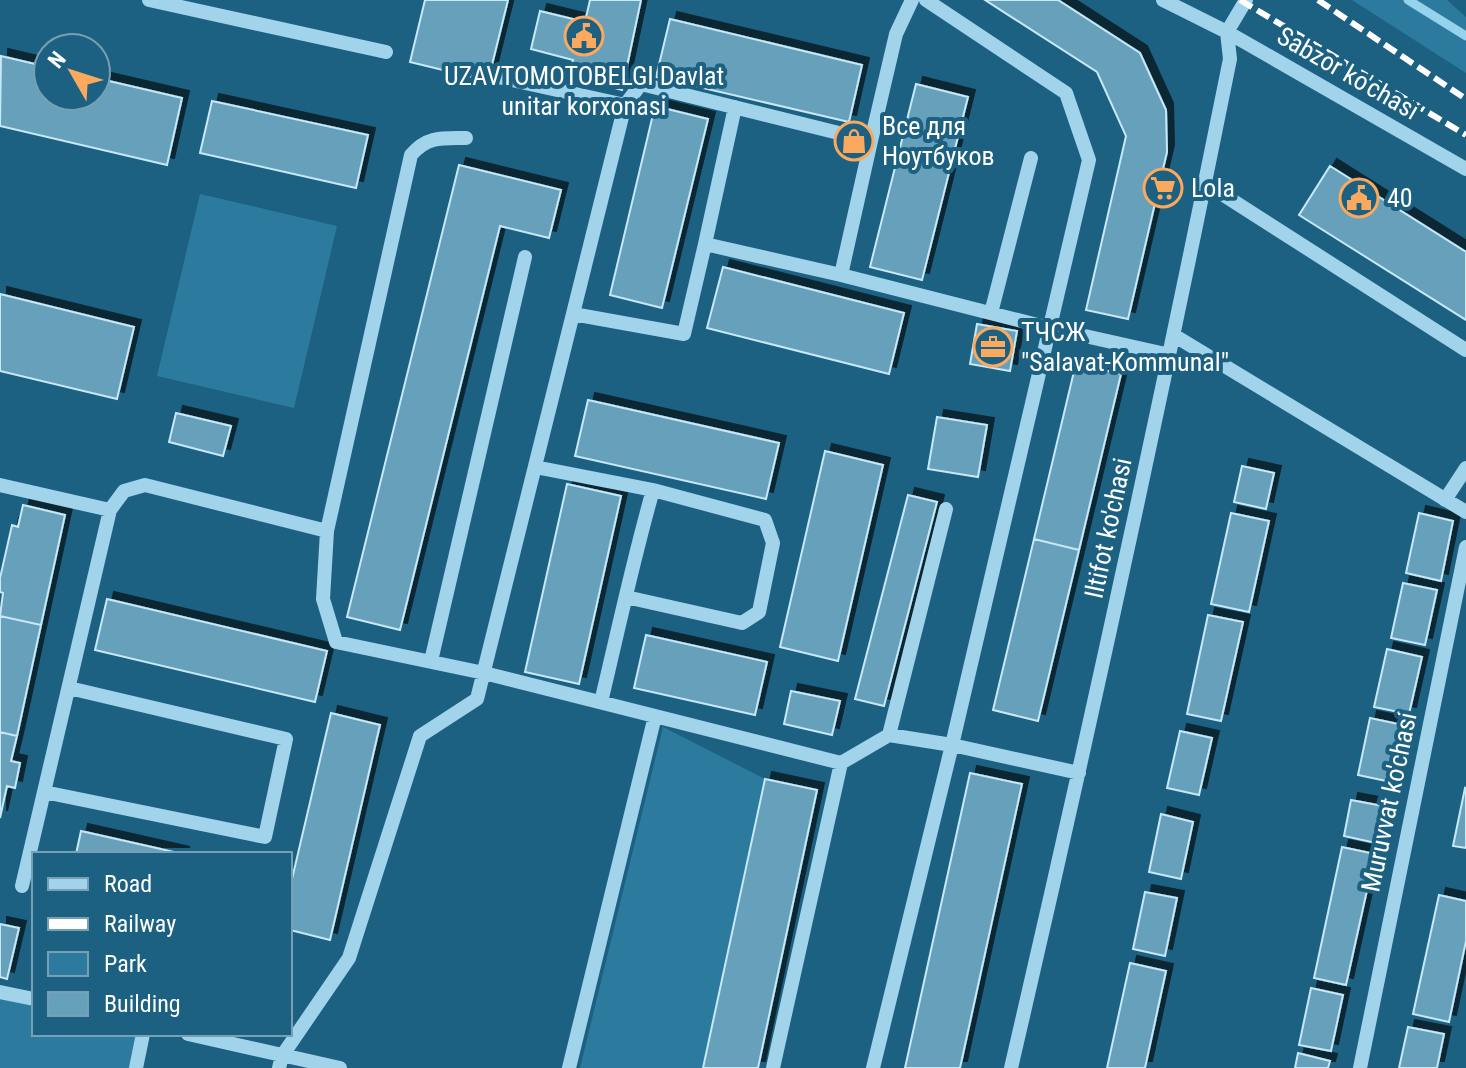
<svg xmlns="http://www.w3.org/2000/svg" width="1466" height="1068" font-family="'Roboto Condensed',sans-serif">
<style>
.green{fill:#2c7b9f}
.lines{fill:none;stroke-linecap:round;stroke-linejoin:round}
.stream{stroke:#95d2ec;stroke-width:9}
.building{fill:#66a0bb;stroke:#c6e8f7;stroke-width:2;filter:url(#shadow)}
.minor{stroke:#a1d3ea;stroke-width:14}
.rail{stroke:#fff;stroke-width:6;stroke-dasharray:14 6;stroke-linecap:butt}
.labels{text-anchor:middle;stroke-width:8;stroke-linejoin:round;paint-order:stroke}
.street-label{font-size:26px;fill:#fff;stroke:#1c6182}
.poi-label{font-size:26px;fill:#fff;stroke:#1c6182;text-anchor:start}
</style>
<defs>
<filter id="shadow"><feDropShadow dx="7" dy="-7" stdDeviation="0" flood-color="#0009"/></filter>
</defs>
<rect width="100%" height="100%" fill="#1c6182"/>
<!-- green -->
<path class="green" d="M1352,0H1447L1466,17V73Z
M200,194L337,226L294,408L157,376Z
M663,727L765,779L703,1068H580Z
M0,995L34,1002V1034H143L136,1068H0Z"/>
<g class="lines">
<!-- stream -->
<path class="stream" d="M1408,0L1466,36"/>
</g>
<!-- building -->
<path class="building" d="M425,0H508L488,81L410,62Z
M590,0H641L622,90L569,75L573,60L531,49L540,11L585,22Z
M985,0H1058L1140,53L1166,110L1167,152L1128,319L1086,310L1126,136L1097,72Z
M670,19L862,65L849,122L656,77Z
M1,56L48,67V96H96V78L182,98L167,165L0,126Z
M916,84L968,97L922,280L870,267Z
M212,101L368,135L356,188L200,153Z
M655,106L708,119L662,308L610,295Z
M459,165L561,190L549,238L500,226L400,630L347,617Z
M1330,166L1466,252V320L1299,215Z
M723,267L904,313L889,374L707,328Z
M0,294L134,327L117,399L0,371Z
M977,324L1017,331L1010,371L970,364Z
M1076,363L1121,374L1079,550L1034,539Z
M588,400L779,443L766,499L575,456Z
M176,413L231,426L223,456L169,442Z
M937,417L987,425L978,477L928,469Z
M825,451L883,465L838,661L780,647Z
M1242,466L1274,473L1266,509L1234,502Z
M567,484L621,496L579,684L525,672Z
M908,495L937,502L884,706L855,699Z
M23,505L65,515L41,625L0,616L3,593L0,592V578L12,525L18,527Z
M1231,513L1269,521L1249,612L1211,604Z
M1419,513L1453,521L1441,581L1406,573Z
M1034,539L1079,550L1038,721L993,710Z
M1403,583L1437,590L1425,645L1391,638Z
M107,599L327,651L315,702L95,650Z
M1208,615L1243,622L1221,721L1187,714Z
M0,616L41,625L17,736L0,732Z
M646,635L767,662L755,715L634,688Z
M1387,649L1422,657L1409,714L1374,707Z
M791,691L840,701L832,735L784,724Z
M331,713L380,725L330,940L290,930V878L292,879Z
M1370,718L1403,725L1391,782L1358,775Z
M1180,731L1212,738L1199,795L1167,788Z
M0,732L17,736L11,761L20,763L15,788L7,786L0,818Z
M970,773L1022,784L960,1068H905Z
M765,779L817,790L758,1068H703Z
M1465,788L1466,789V848L1453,846Z
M1351,800L1383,806L1376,843L1344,836Z
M1161,814L1193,822L1181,879L1149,872Z
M81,831L183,854H76Z
M1342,847L1375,854L1346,985L1314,978Z
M1145,892L1177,898L1165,956L1133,949Z
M1439,895L1466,901V941L1449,1022L1413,1014Z
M0,924L19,928L7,979L0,977Z
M1130,963L1166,971L1145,1068H1107Z
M1311,988L1343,995L1331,1051L1299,1045Z
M1408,1027L1444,1034L1437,1068H1399Z
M1298,1053L1330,1061L1328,1068H1295Z"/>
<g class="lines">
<!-- minor -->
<path class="minor" d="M149,0L386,52
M1163,0L1227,32L1466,169
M625,105L641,84L871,141L896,34L912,0
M735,107L705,244L841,275L871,141
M1205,183L1466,350
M841,275L1049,328L1170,355
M991,313L1031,158
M573,314L684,334L705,244
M1175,336L1466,512
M535,467L653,490
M0,485L110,510
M1445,500L1466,468
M327,531L411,155C427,136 442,138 466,138
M431,661L525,257
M601,702C618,631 633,560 653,490L765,520L773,543L759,612L742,623L626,597
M889,735L946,509
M44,792L265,837L286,739L69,688
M22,886L110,510L124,491L145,485L327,531L323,599L336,642L484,673L841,763L889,735L952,745L1079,773
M0,992L34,999
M188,1034L340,1068
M136,1068L143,1034
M279,1068L282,1056L349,958L420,736L477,699L625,105L498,77
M569,1068L655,716
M773,1068L841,763
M873,1068L952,745L1089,160L1066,93L926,0
M1011,1068C1089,733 1162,397 1230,59L1227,32L1246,0
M1360,1068L1466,547"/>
<!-- rail -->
<path class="rail" d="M1240,0L1466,135
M1318,0L1466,99"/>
</g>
<!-- icons -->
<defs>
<symbol id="civic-ring" viewBox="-11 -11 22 22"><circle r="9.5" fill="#1c6182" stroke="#faa95f" stroke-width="1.5"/><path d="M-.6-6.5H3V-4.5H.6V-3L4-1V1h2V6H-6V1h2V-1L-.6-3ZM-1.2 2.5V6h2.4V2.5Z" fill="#faa95f"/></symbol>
<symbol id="shop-ring" viewBox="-11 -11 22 22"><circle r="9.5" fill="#1c6182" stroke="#faa95f" stroke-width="1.5"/><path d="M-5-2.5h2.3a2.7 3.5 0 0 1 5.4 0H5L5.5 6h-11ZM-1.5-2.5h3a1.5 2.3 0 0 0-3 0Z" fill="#faa95f"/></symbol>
<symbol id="supermarket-ring" viewBox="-11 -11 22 22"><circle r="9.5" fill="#1c6182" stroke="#faa95f" stroke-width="1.5"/><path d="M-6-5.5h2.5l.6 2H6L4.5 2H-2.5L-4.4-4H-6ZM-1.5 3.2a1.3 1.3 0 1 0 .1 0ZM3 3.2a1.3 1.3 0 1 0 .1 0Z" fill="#faa95f"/></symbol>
<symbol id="office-ring" viewBox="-11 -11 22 22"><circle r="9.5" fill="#1c6182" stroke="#faa95f" stroke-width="1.5"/><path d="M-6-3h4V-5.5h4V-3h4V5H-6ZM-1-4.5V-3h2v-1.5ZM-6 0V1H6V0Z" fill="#faa95f"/></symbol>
</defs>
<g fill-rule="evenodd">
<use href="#civic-ring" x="562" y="14" width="44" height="44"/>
<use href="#shop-ring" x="832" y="119" width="44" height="44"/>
<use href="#supermarket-ring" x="1141" y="166" width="44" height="44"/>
<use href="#civic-ring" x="1337" y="176" width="44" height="44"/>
<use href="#office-ring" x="971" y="325" width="44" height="44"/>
</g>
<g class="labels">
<!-- street labels -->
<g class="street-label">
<text transform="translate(1348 73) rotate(30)" y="9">Sabzor ko'chasi</text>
<text transform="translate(1108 528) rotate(-78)" y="9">Iltifot ko'chasi</text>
<text transform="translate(1389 802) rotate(-78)" y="9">Muruvvat ko'chasi</text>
</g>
<!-- poi labels -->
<g class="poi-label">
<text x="584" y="85" text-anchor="middle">UZAVTOMOTOBELGI Davlat<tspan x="584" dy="30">unitar korxonasi</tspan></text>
<text x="882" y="135">Все для<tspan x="882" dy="30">Ноутбуков</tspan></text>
<text x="1191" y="197">Lola</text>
<text x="1387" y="207">40</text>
<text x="1021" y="341">ТЧСЖ<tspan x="1021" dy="30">"Salavat-Kommunal"</tspan></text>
</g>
</g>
<!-- legend -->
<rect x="32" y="852" width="260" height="184" fill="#1c6182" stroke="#77a0b4" stroke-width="2"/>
<rect x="48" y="878" width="40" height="12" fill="#a1d3ea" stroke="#77a0b4" stroke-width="2"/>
<text x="104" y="892" font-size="24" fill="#ffffff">Road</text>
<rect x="48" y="918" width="40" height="12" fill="#ffffff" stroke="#77a0b4" stroke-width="2"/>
<text x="104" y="932" font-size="24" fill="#ffffff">Railway</text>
<rect x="48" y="952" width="40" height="24" fill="#2c7b9f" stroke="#77a0b4" stroke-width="2"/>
<text x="104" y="972" font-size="24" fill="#ffffff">Park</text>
<rect x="48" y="992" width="40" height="24" fill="#66a0bb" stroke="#77a0b4" stroke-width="2"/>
<text x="104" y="1012" font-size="24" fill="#ffffff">Building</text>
<!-- north arrow -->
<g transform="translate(72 72) rotate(309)"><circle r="38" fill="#1c6182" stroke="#77a0b4" stroke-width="2"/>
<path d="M0-6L14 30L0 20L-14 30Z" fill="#faa95f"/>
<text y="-12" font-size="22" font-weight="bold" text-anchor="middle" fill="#ffffff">N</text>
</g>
</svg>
